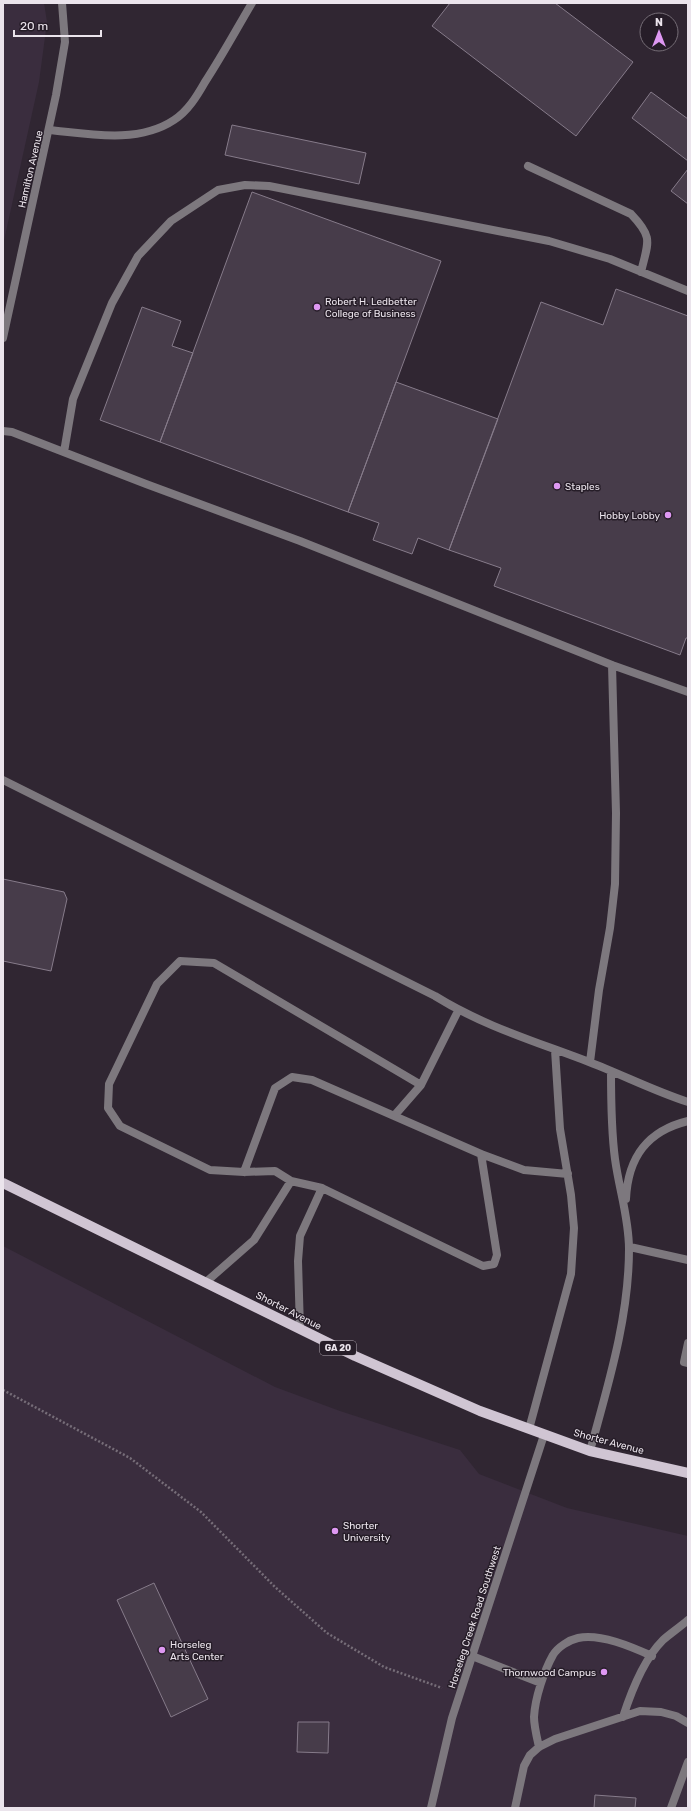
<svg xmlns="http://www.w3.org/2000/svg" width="691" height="1811" font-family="Rubik,sans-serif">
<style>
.built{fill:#3a2d3e}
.building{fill:#473c4a;stroke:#867b8a}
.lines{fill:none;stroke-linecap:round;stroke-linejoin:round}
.path{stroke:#766d78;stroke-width:2.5;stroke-dasharray:2 2;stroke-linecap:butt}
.service{stroke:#7d787e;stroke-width:8}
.minor{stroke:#7d787e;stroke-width:8}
.tertiary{stroke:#7d787e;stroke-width:8}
.primary{stroke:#d0c5d3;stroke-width:10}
.poi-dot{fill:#de98f2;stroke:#261d28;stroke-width:1.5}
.labels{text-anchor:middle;stroke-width:3;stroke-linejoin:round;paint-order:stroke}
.shield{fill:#261d28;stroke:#b0a8b1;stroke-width:1}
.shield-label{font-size:9px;font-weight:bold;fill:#ebe4ec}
.street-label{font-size:10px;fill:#ebe4ec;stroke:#261d28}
.poi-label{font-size:10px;fill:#ebe4ec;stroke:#261d28;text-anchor:start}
</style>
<rect width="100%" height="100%" fill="#302632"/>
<!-- built -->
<path class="built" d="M3,3H44L47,22L39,82L3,245Z
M3,1246L275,1387L340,1411L460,1450L479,1474L567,1508L688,1536V1808H3Z"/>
<!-- building -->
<path class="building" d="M450,3H555L633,62L576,136L432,26Z
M651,92L688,119V161L632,118Z
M232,125L366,153L359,184L225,155Z
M688,169V204L671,191Z
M252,192L441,261L348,512L160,442Z
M616,289L688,316V638H686L680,655L494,586L501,568L449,550L541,302L603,325Z
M142,307L181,321L172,346L193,353L160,442L100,420Z
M396,382L498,419L449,550L418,538L412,554L373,540L379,523L348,512Z
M3,879L64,892L67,899L51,971L3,961Z
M154,1583L208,1699L171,1717L117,1600Z
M298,1722H329L328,1753L297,1752Z
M595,1795L636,1798L635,1808H594Z"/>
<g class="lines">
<!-- path -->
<path class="path" d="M3,1390L130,1458L201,1512L275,1587L327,1633L384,1667L442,1688"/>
<!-- service -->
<path class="service" d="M49,130C89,134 138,144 174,120C188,111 197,96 205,82C222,56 236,30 252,3
M528,166L631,214C654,238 648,242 641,272
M3,431L12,432L146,484L300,541L612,665L688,692
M64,452L73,399L112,303L138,256L171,221L218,190L245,185L269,186L549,241L610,259L688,291
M3,780L435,996C483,1026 537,1042 589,1062C623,1075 654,1091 688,1102
M590,1062L599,990L610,928L615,884L616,813L612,665
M421,1085L214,963L180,961L157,984L109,1084L108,1108L120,1126L210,1170L244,1172L275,1171L291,1181L322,1188L483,1266L494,1264L497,1255L481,1154
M394,1116L421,1085L458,1011
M244,1172L275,1088L292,1077L312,1080L481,1154L524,1170L568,1174
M626,1199C628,1157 647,1131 688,1121
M630,1247L688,1260
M206,1282L254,1240L291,1181
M300,1329L298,1261L300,1236L322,1188
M688,1343L684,1362L688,1363
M529,1429L571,1274L574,1228L571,1195L560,1129L555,1050
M590,1451C608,1385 629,1318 629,1249C629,1218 619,1189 615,1159C611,1129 611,1100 611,1071
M472,1656L541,1683
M623,1717C631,1692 644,1659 663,1640C671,1633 680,1627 688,1620
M539,1747C537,1738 534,1726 534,1717C535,1698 544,1671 553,1655C558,1647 569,1640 578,1638C600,1633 632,1647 652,1656
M515,1808L524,1766L530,1755L539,1747L555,1739L640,1711L661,1712L676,1716L688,1723
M671,1808L688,1762"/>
<!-- minor -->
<path class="minor" d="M3,338L56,95L65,42L62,3"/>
<!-- tertiary -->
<path class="tertiary" d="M431,1808L452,1718L544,1435"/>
<!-- primary -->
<path class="primary" d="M3,1183L355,1356L480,1411L590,1451L688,1473"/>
</g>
<!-- markers -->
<g class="poi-dot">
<circle cx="317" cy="307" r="4"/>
<circle cx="557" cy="486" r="4"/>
<circle cx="668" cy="515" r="4"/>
<circle cx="335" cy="1531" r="4"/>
<circle cx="162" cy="1650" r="4"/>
<circle cx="604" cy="1672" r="4"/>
</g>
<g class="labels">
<!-- shield labels -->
<rect class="shield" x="320" y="1341" width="36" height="14" rx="3"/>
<g class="shield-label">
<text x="338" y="1351">GA 20</text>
</g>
<!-- street labels -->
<g class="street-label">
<text transform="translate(30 169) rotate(-77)" y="4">Hamilton Avenue</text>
<text transform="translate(289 1310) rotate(27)" y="4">Shorter Avenue</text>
<text transform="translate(609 1441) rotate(15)" y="4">Shorter Avenue</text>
<text transform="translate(474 1617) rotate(-72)" y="4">Horseleg Creek Road Southwest</text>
</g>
<!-- poi labels -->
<g class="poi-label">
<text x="325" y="305">Robert H. Ledbetter<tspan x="325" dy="12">College of Business</tspan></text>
<text x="565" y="490">Staples</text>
<text x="660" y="519" text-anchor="end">Hobby Lobby</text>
<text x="343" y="1529">Shorter<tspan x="343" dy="12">University</tspan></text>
<text x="170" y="1648">Horseleg<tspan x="170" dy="12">Arts Center</tspan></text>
<text x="596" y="1676" text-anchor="end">Thornwood Campus</text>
</g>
</g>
<!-- border -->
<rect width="691" height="1811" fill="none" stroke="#ebe4ec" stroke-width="8"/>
<!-- north arrow -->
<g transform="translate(659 32)"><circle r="19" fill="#261d28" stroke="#756d76"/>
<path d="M0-3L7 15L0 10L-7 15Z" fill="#de98f2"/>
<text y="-6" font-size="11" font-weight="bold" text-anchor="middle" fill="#ebe4ec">N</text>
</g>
<!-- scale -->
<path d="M14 30v6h87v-6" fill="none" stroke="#ebe4ec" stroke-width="2"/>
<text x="20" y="30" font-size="12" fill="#ebe4ec" stroke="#261d28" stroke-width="3" paint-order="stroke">20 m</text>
</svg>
